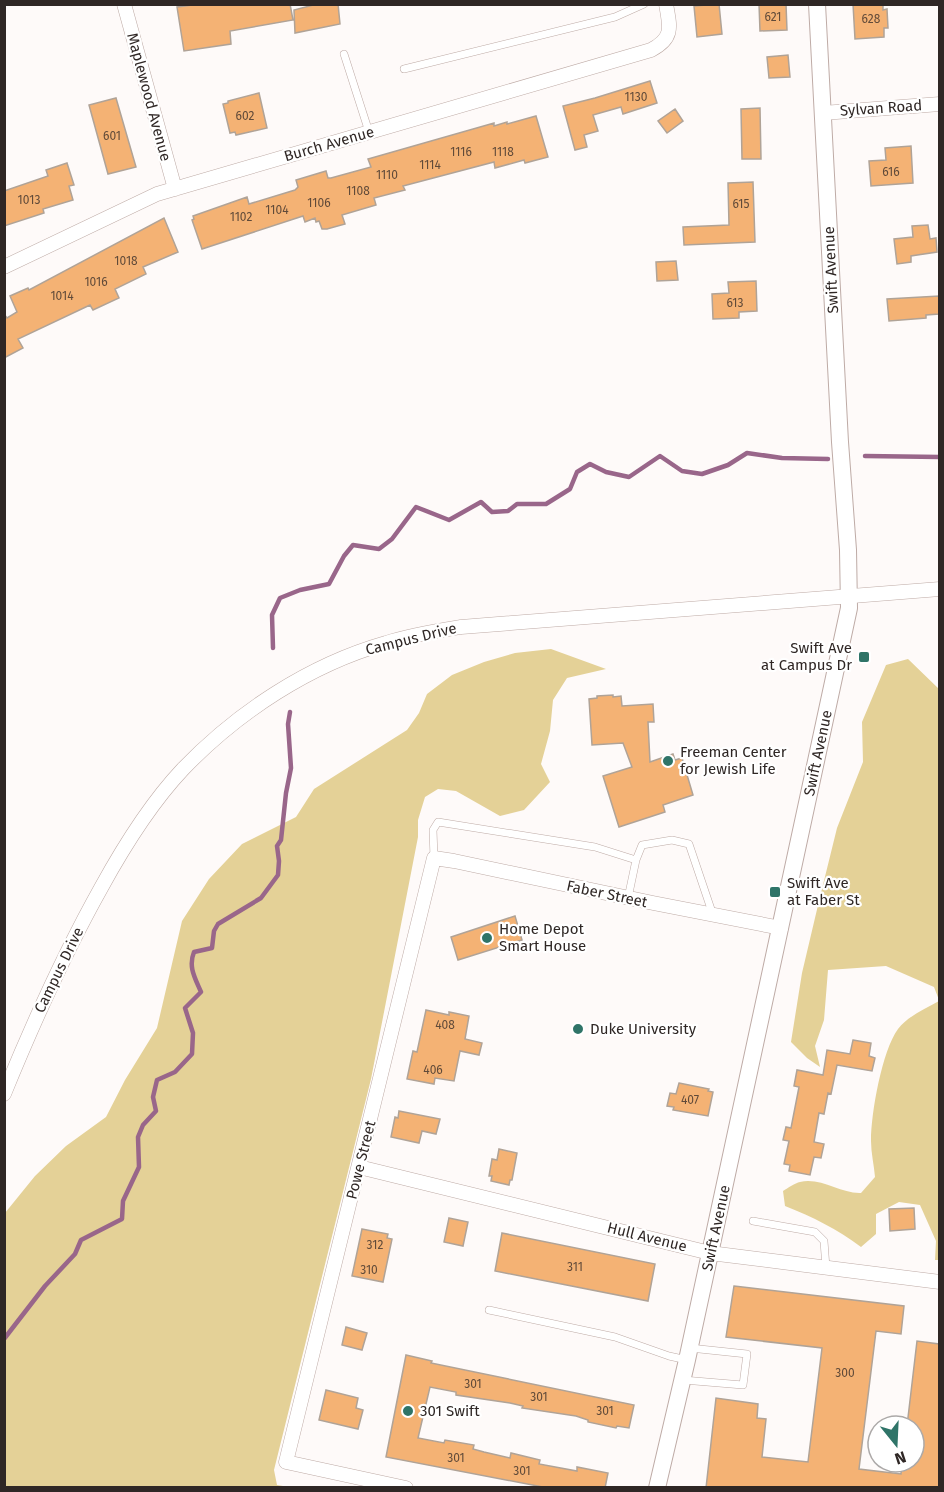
<svg xmlns="http://www.w3.org/2000/svg" width="944" height="1492" font-family="'Fira Sans',sans-serif">
<style>
.green{fill:#e4d197}
.lines{fill:none;stroke-linecap:round;stroke-linejoin:round}
.stream{stroke:#99668a;stroke-width:4.5}
.building{fill:#f4b274;stroke:#b0a397;stroke-width:1.5}
.service-casing{stroke:#beaba6;stroke-width:8}
.minor-casing{stroke:#beaba6;stroke-width:15}
.tertiary-casing{stroke:#beaba6;stroke-width:18}
.service{stroke:#fff;stroke-width:7}
.minor{stroke:#fff;stroke-width:14}
.tertiary{stroke:#fff;stroke-width:16}
.poi-dot{fill:#2f7468;stroke:#fff;stroke-width:2}
.labels{text-anchor:middle;stroke-width:4.5;stroke-linejoin:round;paint-order:stroke}
.number-label{font-size:12px;fill:#604a39}
.street-label{font-size:15px;fill:#2f2725;stroke:#fff}
.poi-label{font-size:15px;fill:#2f2725;stroke:#fff;text-anchor:start}
</style>
<rect width="100%" height="100%" fill="#fefaf9"/>
<!-- green -->
<path class="green" d="M551,649L606,669L567,678L553,700L550,731L541,764L550,782L524,810L500,816L456,791L438,789L425,797L418,820V837L371,1079L274,1470L277,1485L289,1487H5V1213L35,1176L66,1146L106,1117L125,1080L157,1028L182,921L209,879L242,844L296,817L314,789L407,730L419,713L427,694L452,675L484,662L515,653Z
M908,659L939,689V1000L934,987L886,966L828,970L824,1020L815,1046L820,1067L807,1058L791,1042L802,973L819,901L837,828L863,762L862,722L886,665Z
M939,1001V1260H935L936,1241L920,1205L899,1202L876,1214V1234L861,1247C837,1229 813,1217 785,1206L783,1191C788,1188 795,1183 800,1182C821,1177 841,1194 861,1193L875,1177C874,1165 871,1153 871,1141C871,1113 882,1051 898,1029C908,1016 925,1009 939,1001Z"/>
<g class="lines">
<!-- stream -->
<path class="stream" d="M865,456L940,457
M273,648L272,615L280,598L300,590L329,584L344,556L353,545L379,549L392,539L416,507L449,520L481,502L492,512L508,511L517,504H546L570,489L577,472L590,464L606,472L629,477L660,456L682,471L702,474L728,465L747,453L782,458L828,459
M4,1339L45,1286L75,1254L81,1240L122,1219L123,1201L139,1167L138,1137L143,1125L156,1111L153,1097L157,1080L175,1072L192,1054L193,1033L185,1008L201,992C195,978 188,967 194,952L212,948L214,931L218,924L261,898L278,875L279,861L277,846L281,840L286,793L291,768L288,724L290,712"/>
</g>
<!-- building -->
<path class="building" d="M200,4H290L293,20L230,31L231,44L184,51L177,7Z
M317,4H338L340,24L295,33L294,10Z
M719,4L722,34L697,37L694,6Z
M759,4H786L787,30L760,31Z
M853,4H883V10L887,9L888,28H884V37L855,39Z
M788,55L790,77L769,78L767,57Z
M650,81L657,103L623,114L621,107L593,115L598,131L584,135L587,147L575,150L563,106L595,98Z
M259,93L267,128L236,135L235,132L230,133L223,104L228,103V101Z
M116,98L136,167L108,174L89,105Z
M760,108L761,159H742L741,109Z
M675,109L683,121L667,133L658,121Z
M536,116L548,157L525,163L524,160L495,168L494,162L403,186L405,190L374,198L376,205L342,215L345,224L327,229H322L319,221L316,222L315,218L305,222L303,216L202,249L192,220L194,219L193,216L247,197L249,204L295,190L298,187L296,180L326,171L328,178H331L371,167L368,159L494,123V126L507,122V124Z
M911,146L913,183L871,186L869,161L886,160L885,148Z
M67,163L74,185L69,186L73,200L43,209L44,213L4,226V191L48,176L46,170Z
M753,182L755,242L684,245L683,227L729,225L728,183Z
M164,218L178,252L143,267L146,274L115,289L119,298L93,310L90,305L18,339L23,348L4,358V314L7,318L17,312L10,296L28,288L29,290Z
M928,225L930,239L936,238L937,252L911,256V262L897,264L894,239L913,237L912,226Z
M676,261L678,280L657,281L656,262Z
M756,281L757,311L739,312V318L713,319L712,294L729,293L728,282Z
M939,296V314L926,315V318L889,321L887,299Z
M613,695V697L621,696L622,706L653,704L654,722H648L650,762L673,754L675,760L682,758L693,795L663,805L665,812L619,827L603,776L632,767L623,743L592,745L589,699L597,698V696Z
M515,916L522,940L458,960L451,937Z
M426,1010L449,1015V1012L469,1016L465,1039L482,1043L479,1055L460,1051L454,1081L435,1078L434,1084L407,1079L413,1051L417,1052Z
M853,1040L871,1043L869,1056L875,1058L872,1071L837,1065L831,1094L828,1093L824,1114L819,1113L814,1142L824,1144L821,1158L814,1157L810,1175L789,1171L790,1165L784,1164L789,1141L783,1140L786,1127L791,1128L799,1087L794,1086L797,1070L823,1075L827,1050L850,1054Z
M679,1083L709,1089L708,1091L713,1092L708,1116L673,1110L674,1107L667,1106L670,1093L676,1094Z
M399,1111L440,1119L436,1134L422,1131L419,1143L391,1137L395,1117L398,1118Z
M499,1149L517,1153L512,1180H510L509,1185L491,1181L492,1176H489L492,1159L497,1160Z
M914,1208L915,1229L890,1231L889,1209Z
M449,1218L468,1222L463,1246L444,1242Z
M362,1229L388,1234L387,1238L392,1239L383,1282L352,1276Z
M502,1233L655,1264L648,1301L495,1271Z
M734,1286L904,1306L901,1334L876,1331L859,1469L901,1474L902,1462H914V1426H907L917,1341L939,1344V1488H706L716,1398L758,1404L757,1418L766,1419L762,1457L808,1462L822,1348L726,1337Z
M346,1327L367,1333L362,1350L342,1345Z
M406,1355L432,1361L431,1363L634,1405L629,1428L617,1426L616,1428L588,1422V1420L576,1416L522,1408L523,1406L510,1403L456,1395V1392L430,1387L418,1438L444,1443L445,1440L474,1445L473,1449L484,1452L510,1458L511,1453L540,1460L539,1464L577,1471V1467L608,1473L605,1488H548L386,1457Z
M326,1390L358,1398L356,1408L363,1410L358,1429L319,1420Z"/>
<g class="lines">
<defs>
<path id="service" d="M344,54L369,132
M404,69L615,17L644,4
M434,858L433,830L438,822L595,847L636,860
M628,898L636,860L642,845L672,840L689,844L713,915
M753,1221L815,1232L824,1241L826,1268
M489,1310L615,1337L669,1356L687,1360
M683,1380L743,1385L747,1354L690,1348"/>
<path id="minor" d="M124,4L175,189
M823,113L940,104
M4,267L157,194L651,50C674,38 670,27 666,4
M4,1094C33,1023 64,954 101,888C124,846 150,804 183,769C238,712 309,665 386,643C410,635 436,631 461,627L940,589
M359,1167L710,1253L940,1282
M406,1488L286,1462L434,858L454,861L653,903L781,928"/>
<path id="tertiary" d="M657,1488L687,1360L849,608L848,550L840,442L817,4"/>
</defs>
<!-- service casing -->
<use href="#service" class="service-casing"/>
<!-- minor casing -->
<use href="#minor" class="minor-casing"/>
<!-- tertiary casing -->
<use href="#tertiary" class="tertiary-casing"/>
<!-- service -->
<use href="#service" class="service"/>
<!-- minor -->
<use href="#minor" class="minor"/>
<!-- tertiary -->
<use href="#tertiary" class="tertiary"/>
</g>
<!-- markers -->
<g class="poi-dot">
<rect x="858" y="651" width="12" height="12" rx="3"/>
<circle cx="668" cy="761" r="6"/>
<rect x="769" y="886" width="12" height="12" rx="3"/>
<circle cx="487" cy="938" r="6"/>
<circle cx="578" cy="1029" r="6"/>
<circle cx="408" cy="1411" r="6"/>
</g>
<g class="labels">
<!-- number labels -->
<g class="number-label">
<text x="773" y="21">621</text>
<text x="871" y="23">628</text>
<text x="636" y="101">1130</text>
<text x="245" y="120">602</text>
<text x="112" y="140">601</text>
<text x="461" y="156">1116</text>
<text x="503" y="156">1118</text>
<text x="430" y="169">1114</text>
<text x="891" y="176">616</text>
<text x="387" y="179">1110</text>
<text x="358" y="195">1108</text>
<text x="29" y="204">1013</text>
<text x="319" y="207">1106</text>
<text x="741" y="208">615</text>
<text x="277" y="214">1104</text>
<text x="241" y="221">1102</text>
<text x="126" y="265">1018</text>
<text x="96" y="286">1016</text>
<text x="62" y="300">1014</text>
<text x="735" y="307">613</text>
<text x="445" y="1029">408</text>
<text x="433" y="1074">406</text>
<text x="690" y="1104">407</text>
<text x="375" y="1249">312</text>
<text x="575" y="1271">311</text>
<text x="369" y="1274">310</text>
<text x="845" y="1377">300</text>
<text x="473" y="1388">301</text>
<text x="539" y="1401">301</text>
<text x="605" y="1415">301</text>
<text x="456" y="1462">301</text>
<text x="522" y="1475">301</text>
</g>
<!-- street labels -->
<g class="street-label">
<text transform="translate(149 97) rotate(75)" y="5">Maplewood Avenue</text>
<text transform="translate(881 108) rotate(-4)" y="5">Sylvan Road</text>
<text transform="translate(329 144) rotate(-16)" y="5">Burch Avenue</text>
<text transform="translate(831 270) rotate(-93)" y="5">Swift Avenue</text>
<text transform="translate(411 639) rotate(-14)" y="5">Campus Drive</text>
<text transform="translate(818 753) rotate(-78)" y="5">Swift Avenue</text>
<text transform="translate(607 894) rotate(12)" y="5">Faber Street</text>
<text transform="translate(59 970) rotate(-64)" y="5">Campus Drive</text>
<text transform="translate(361 1160) rotate(-76)" y="5">Powe Street</text>
<text transform="translate(716 1228) rotate(-78)" y="5">Swift Avenue</text>
<text transform="translate(647 1237) rotate(14)" y="5">Hull Avenue</text>
</g>
<!-- poi labels -->
<g class="poi-label">
<text x="852" y="653" text-anchor="end">Swift Ave<tspan x="852" dy="17">at Campus Dr</tspan></text>
<text x="680" y="757">Freeman Center<tspan x="680" dy="17">for Jewish Life</tspan></text>
<text x="787" y="888">Swift Ave<tspan x="787" dy="17">at Faber St</tspan></text>
<text x="499" y="934">Home Depot<tspan x="499" dy="17">Smart House</tspan></text>
<text x="590" y="1034">Duke University</text>
<text x="420" y="1416">301 Swift</text>
</g>
</g>
<!-- border -->
<rect width="944" height="1492" fill="none" stroke="#2f2725" stroke-width="12"/>
<!-- north arrow -->
<g transform="translate(896 1444) rotate(162)"><circle r="28" fill="#ffffff" stroke="#aca9a8" stroke-width="1.5"/>
<path d="M0-4.5L10 22L0 15L-10 22Z" fill="#2f7468"/>
<text y="-9" font-size="16" font-weight="bold" text-anchor="middle" fill="#2f2725">N</text>
</g>
</svg>
